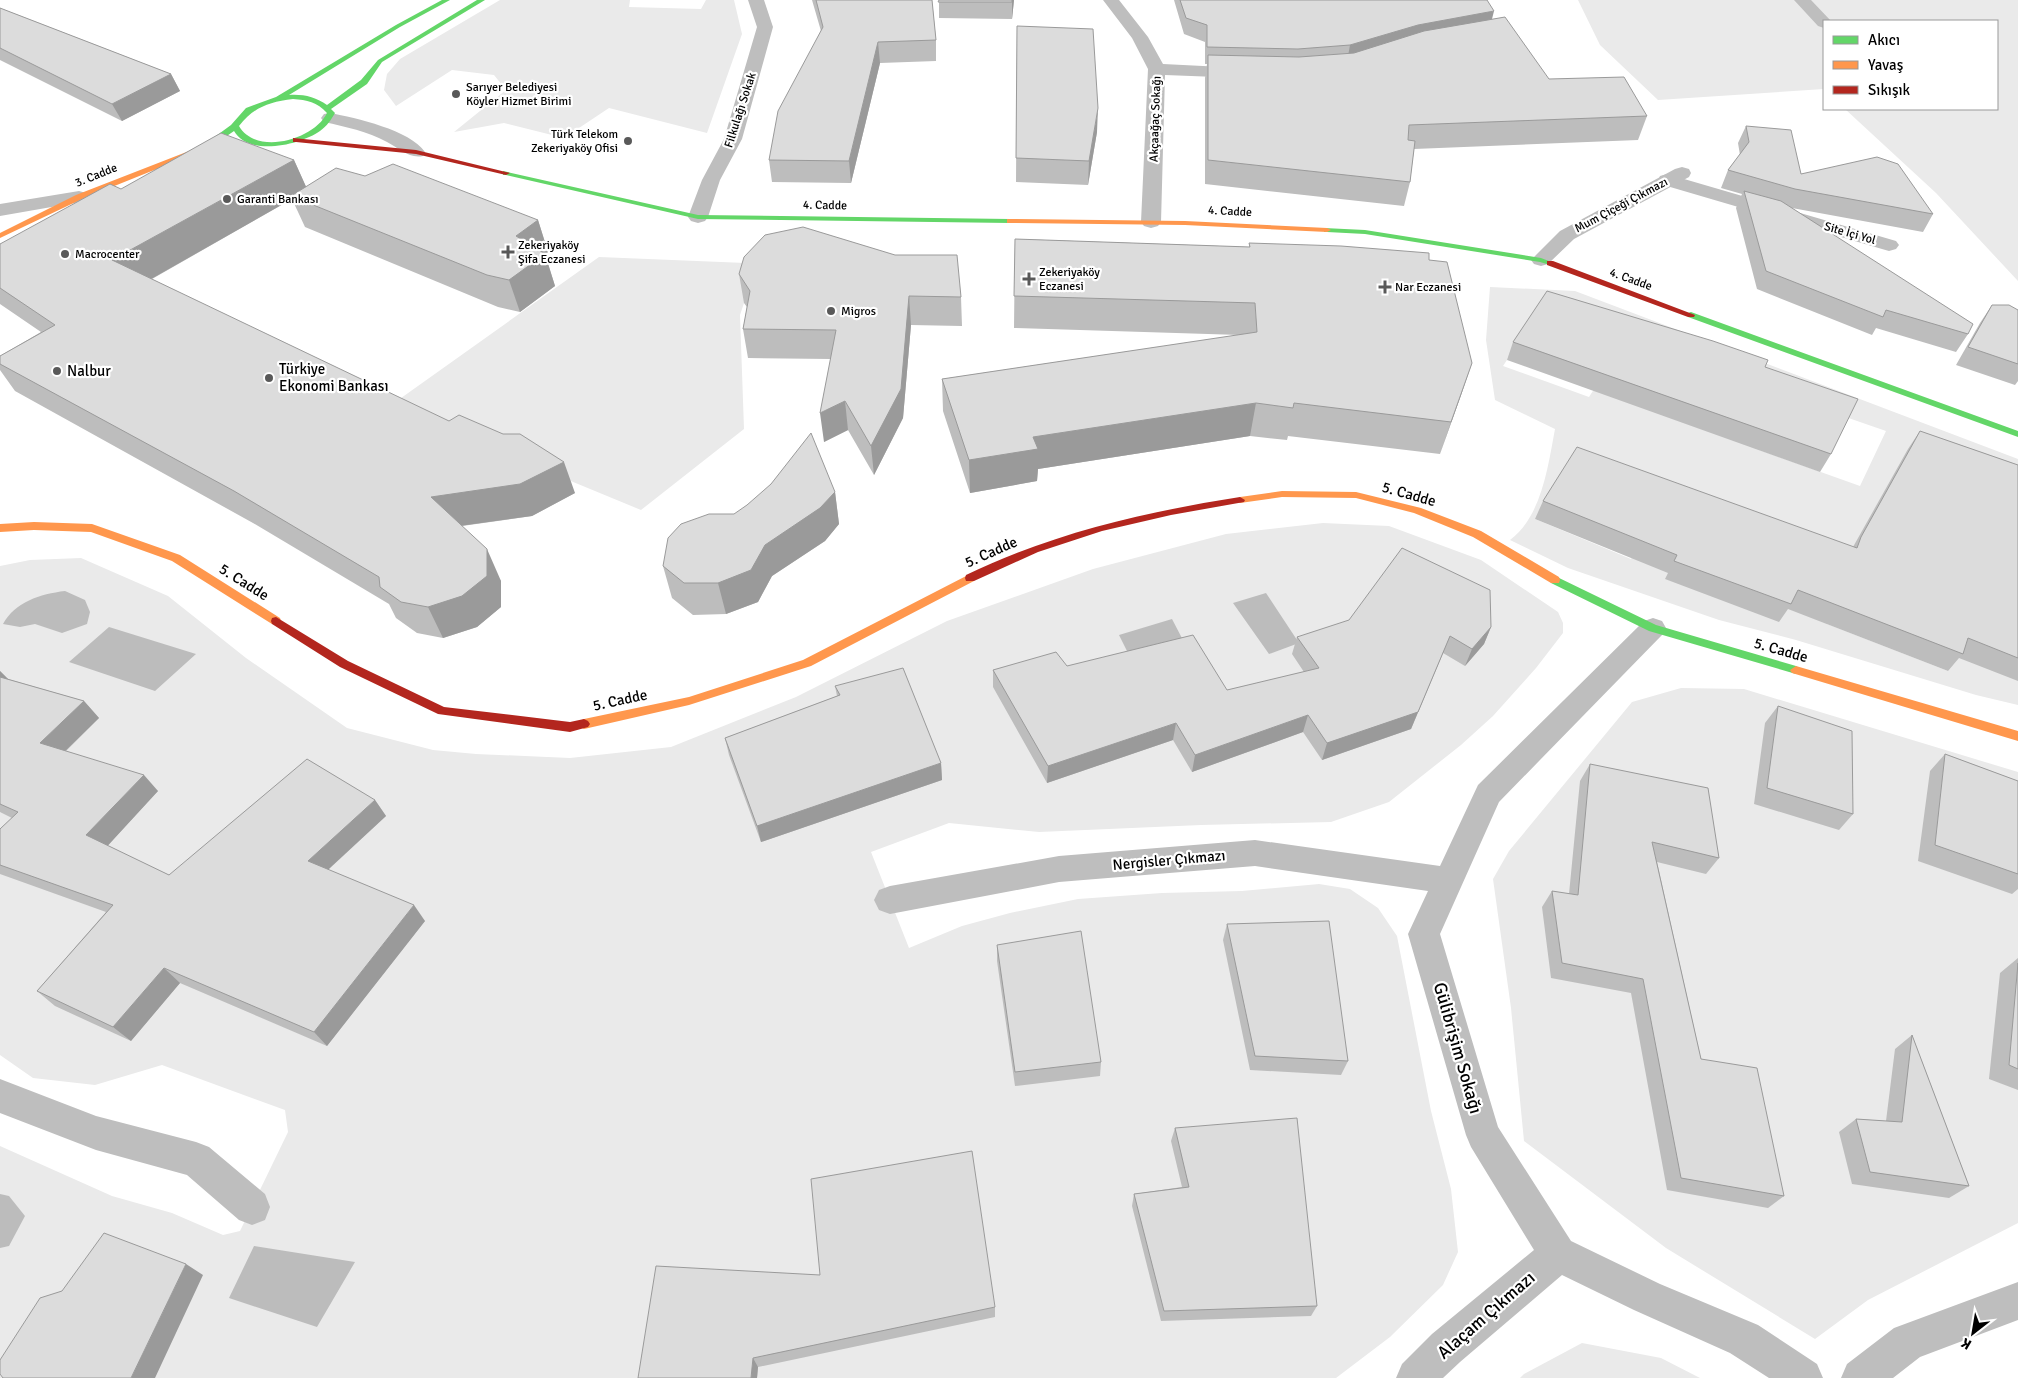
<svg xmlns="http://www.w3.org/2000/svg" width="2018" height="1378" font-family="Signika,sans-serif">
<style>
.green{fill:#eaeaea;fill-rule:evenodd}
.water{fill:#bcbcbc}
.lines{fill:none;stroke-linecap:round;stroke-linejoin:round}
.lane{fill:#bebebe;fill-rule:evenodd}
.street{fill:#bebebe;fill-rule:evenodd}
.fast{fill:#63d668;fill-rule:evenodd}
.slow{fill:#ff974d;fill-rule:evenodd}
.jam{fill:#b3261e;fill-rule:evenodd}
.wall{fill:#bdbdbd}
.shaded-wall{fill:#9a9a9a}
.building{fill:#dcdcdc;stroke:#9a9a9a}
.poi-dot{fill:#595959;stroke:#fff;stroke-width:2}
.labels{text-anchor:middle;stroke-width:4.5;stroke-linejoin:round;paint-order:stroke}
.far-poi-label{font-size:12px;fill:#000;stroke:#fff;text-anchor:start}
.far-street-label{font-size:12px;fill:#000;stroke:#fff}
.poi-label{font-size:15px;fill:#000;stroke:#fff;text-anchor:start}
.street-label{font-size:15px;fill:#000;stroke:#fff}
.near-street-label{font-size:18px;fill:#000;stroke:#fff}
</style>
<rect width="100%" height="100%" fill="#fff"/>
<!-- green -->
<path class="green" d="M500,0H630L629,7L701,9L706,0H734L742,34L707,133L609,108L564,138L504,123L454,132L506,90L494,75L452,70L396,106L384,90L387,74L400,59Z
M1578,0H2018V281L1936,193L1845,109H1997V21H1824V89L1658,100L1600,45Z
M599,257L769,264L744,303L740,315L744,429L641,510L532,465L380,413Z
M1490,287L1575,291L2018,459V705L1976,695L1796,640L1719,620L1568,568L1510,540C1542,516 1548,466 1555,429L1495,400L1486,340ZM1540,310L1628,337L1589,397L1503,366ZM1834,413L1886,431L1860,486L1759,450ZM1663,498L1631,559L1535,519ZM1849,553L1948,671L1827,624Z
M1323,523L1389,526L1481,560L1558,612L1563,623V633L1536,668L1493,716L1461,745L1389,802L1331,822L1201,825L1039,832L949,823L871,852L909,948L962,926L1010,913L1078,899L1162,893L1242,891L1319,884L1350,889L1378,908L1397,936L1431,1111L1451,1189L1458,1252L1443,1285L1390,1337L1336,1378H0V1146L112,1196L172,1213L223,1235L240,1231L288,1132L285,1110L162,1065L95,1085L33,1078L0,1055V566L30,560L81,558L168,596L246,658L347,728L433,750L476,754L570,758L671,747L796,697L947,621L1093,569L1226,534Z
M1681,688L1744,689L2018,772V1223L1868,1300L1815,1339L1666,1248L1524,1141L1511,1008L1493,879L1509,851L1632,702Z
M1582,1343L1661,1358L1700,1378H1520L1524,1374Z"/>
<!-- water -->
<path class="water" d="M65,591L85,600L90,612L87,624L62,633L35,624L20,627L3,624C15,602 40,594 65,591Z
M1266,593L1299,643L1269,654L1233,603Z
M1172,619L1185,644L1131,659L1119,635Z
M109,627L196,654L155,691L69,662Z
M0,1194L9,1196L25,1216L9,1246L0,1248Z
M254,1246L355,1262L317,1327L229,1298Z"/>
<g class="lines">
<!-- lane -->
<path class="lane" d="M1667,174L1896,241L1899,245L1896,249L1889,251L1882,249L1660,184L1658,180L1660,176Z
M79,191L86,193L89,197L86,201L0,216V204Z"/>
<!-- street -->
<path class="street" d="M748,0H764L773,27L742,139L720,180L708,217L705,221L698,223L691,221L688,217L702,180L724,139L757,27Z
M1103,0H1119L1148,37L1163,64L1243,68L1249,69L1252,73L1249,77L1243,78L1165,75L1161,222L1158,226L1151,228L1144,226L1141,222L1148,69L1132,38Z
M1794,0H1811L1831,21H1824V28L1818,26Z
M330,113C356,118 410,130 425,152L423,156C409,159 399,148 387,142C367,131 346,127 324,122L321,118L324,114Z
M1682,167L1689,169L1691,173L1689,177L1574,239L1548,264L1541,266L1534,264L1531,260L1560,231L1675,169Z
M1653,618L1662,621L1666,628L1662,635L1499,802L1440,934L1498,1127L1571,1241L1660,1284L1758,1325L1817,1364L1823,1378H1769L1730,1353L1634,1310L1562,1275L1460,1362L1443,1378H1396L1402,1364L1432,1334L1534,1250L1471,1147L1466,1135L1408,934L1428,891L1255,866L1059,882L890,914L879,910L874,900L879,890L890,886L1059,856L1255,840L1440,866L1478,785L1644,621Z
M0,1079L96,1116L196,1142L209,1147L265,1194L270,1207L265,1220L252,1225L239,1220L187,1175L96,1150L0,1113Z
M2018,1282V1320L1920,1357L1893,1378H1841L1847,1364L1894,1328Z"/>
<!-- fast -->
<path class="fast" d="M442,0H450L400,27L289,95C303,94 316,97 327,105L361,80L378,60L477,0H485L382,62L367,84L331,109L335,113C331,120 327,126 320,131C300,145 249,157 234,131L208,149L201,147L231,125L246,108L276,97L396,25ZM293,99C307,100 317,102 327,113C314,140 256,156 239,126C254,107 269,102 293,99Z
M503,171L698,215L1010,219L1014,221L1010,223L698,219L506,175H503Z
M1324,228L1365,230L1541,258L1554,263L1550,265L1540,262L1365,234L1327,232H1324Z
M1691,312L2018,431V437L1688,317V313Z
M1555,576L1656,625L1796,666L1802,670L1796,674L1649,631L1551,583L1550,580L1551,577Z"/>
<!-- slow -->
<path class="slow" d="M207,144L214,146L82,199L0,238V233L76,195Z
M1007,219L1185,221L1327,228L1331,230L1327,232L1185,225L1010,223H1007Z
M1282,491L1356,492L1421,508L1481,531L1559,577L1560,580L1559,583H1551L1473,537L1414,513L1356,498L1282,497L1240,503L1235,500L1240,497Z
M34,522L92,524L180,555L280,618L281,621L280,624H272L172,561L91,532L34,530L0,532V524Z
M970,574L975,578L974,581L811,666L689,705L584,729L580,727L578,724L580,721L584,719L689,697L803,660Z
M1796,666L2018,731V741L1792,673L1790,670Z"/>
<!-- jam -->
<path class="jam" d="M293,138L416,150L510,173L506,175L416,154L296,142H293Z
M1547,261H1553L1695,315L1694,317H1688L1547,265Z
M1240,497L1245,500L1244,502L1171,515L1102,531L1038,552L974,581H966L965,578L966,575C1053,533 1145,512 1240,497Z
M276,617L348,661L444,707L570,722L584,719L588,721L590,724L588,727L570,732L438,714L340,667L272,624L271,621L272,618Z"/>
</g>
<!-- wall -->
<path class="wall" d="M812,0H932L936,40V61L880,63L851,183L772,182L769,160L821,31Z
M939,0H1014L1012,19L939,18Z
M1174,0H1487L1492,19L1549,79L1647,116L1638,140L1414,149L1410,182L1404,206L1205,184V78L1207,64H1205V42L1184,34Z
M0,8L171,74L180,91L122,121L0,60Z
M1017,26L1097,132L1088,185L1016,182Z
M1746,126L1801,174L1933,214L1923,232L1792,208L1968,334L1956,352L1876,328L1872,335L1757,289L1736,208L1742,194L1721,188L1728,170L1740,155L1738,143Z
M294,160L306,187L365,176L538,220L548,252L545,254L555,286L520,312L498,307L305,227L292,199L152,279L575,493L532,516L462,526L501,581V607L477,627L443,638L417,633L396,618L389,604L253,523L15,391L0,370V356L41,332L0,304V244L121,189Z
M1015,239L1249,247V243L1429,260L1472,363L1461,395L1440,454L1288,436L1287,440L1250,436L1038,469L1037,481L970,493L943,411L942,379L1240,335L1014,328Z
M739,274L961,297L962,326L911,325L903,418L874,475L848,430L824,442L831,359L748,358L743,329L747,307L744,303Z
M1992,305L2018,310V381L2015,385L1956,365L1980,323Z
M1513,342L1765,367L1831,454L1820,472L1507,360Z
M1920,431L2018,465V681L1959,658L1948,671L1788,609L1779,622L1665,579L1668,573L1535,519L1543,501L1853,547L1908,449Z
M835,492L839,524L825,541L772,576L758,602L726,614L693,615L672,598L663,566L734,514Z
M1491,627L1484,644L1465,666L1443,653L1411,729L1322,760L1303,732L1192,772L1173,740L1047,783L993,687V670L1067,666L1227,690L1304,672L1292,654L1297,637Z
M0,671L8,679L84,701L99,718L66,751L158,791L107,846L169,875L375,800L386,816L328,870L425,921L327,1046L180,983L131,1041L55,1006L37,991L106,912L0,874V829L12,818L0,812Z
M835,686L941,763L942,780L761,842L729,755L725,738L837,696Z
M1778,706L1853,814L1839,830L1754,804L1765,723Z
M1945,754L2018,781V889L2012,894L1918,861L1930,771Z
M1590,764L1719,858L1706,874L1657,862L1701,1059L1784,1196L1768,1208L1667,1190L1631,993L1551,978L1542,907L1552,891L1569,894L1580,781Z
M1227,924L1348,1061L1341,1075L1250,1070L1223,940Z
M997,945L1101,1062L1100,1076L1015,1086L997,961Z
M2018,958V1090L1989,1079L2000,973Z
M1912,1035L1969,1186L1949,1198L1852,1184L1839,1132L1856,1119L1886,1121L1895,1049Z
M1175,1128L1317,1306L1311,1316L1161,1321L1132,1206L1134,1194L1182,1187L1171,1141Z
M995,1307V1317L758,1367L757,1378H638Z"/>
<!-- shaded-wall -->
<path class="shaded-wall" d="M1012,0H1014L1012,19Z
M1494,11L1490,27L1347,62L1350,45L1418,25Z
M878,42L880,63L851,183L849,161Z
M171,74L180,91L122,121L112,104Z
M1098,108L1097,132L1088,185L1089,161Z
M294,160L308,191L291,196L292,199L130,291L112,260Z
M538,220L548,252L537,260L545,254L555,286L520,312L509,280L516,236Z
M909,296L911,325L903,418L874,475L871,446Z
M1472,363L1461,395L1440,454L1451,422Z
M845,401L848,430L824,442L820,413Z
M1256,403L1250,436L1038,469L1037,481L970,493L969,460L1033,437Z
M564,462L575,493L532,516L445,528L431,497Z
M835,492L839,524L825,541L772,576L758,602L726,614L718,583L765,545Z
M487,549L501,581V607L477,627L443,638L428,607Z
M1491,627L1484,644L1465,666L1472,649Z
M1450,636L1411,729L1322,760L1327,743Z
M0,671L8,679L0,686Z
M84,701L99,718L56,760L40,743Z
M1308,715L1303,732L1192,772L1195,755Z
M1176,723L1173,740L1047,783L1048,766Z
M941,763L942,780L761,842L757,826Z
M144,775L158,791L102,852L86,835Z
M375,800L386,816L320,877L308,861Z
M414,905L425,921L327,1046L314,1032Z
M164,968L180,983L131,1041L113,1027Z
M186,1264L203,1275L155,1378H131Z
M753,1358L758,1367L757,1378H751Z"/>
<!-- building -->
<path class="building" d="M816,0H932L936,40L878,42L849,161L769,160L778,111L823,27Z
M939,0H1012V2H938Z
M1180,0H1487L1494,11L1418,25L1350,45L1298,49L1207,47V25L1186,18Z
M0,8L171,74L112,104L0,48Z
M1505,17L1549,79L1624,77L1647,116L1409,125L1408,140L1415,141L1410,182L1208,160V55L1299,57L1354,53L1424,31Z
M1017,26L1093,29L1098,108L1089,161L1016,158Z
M1746,126L1791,130L1801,174L1877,157L1898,164L1933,214L1795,189L1728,170L1749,142Z
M221,133L294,160L112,260L449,421L459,415L503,434H520L564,462L520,484L431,497L487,549V576L462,596L428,607L401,602L380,587L379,577L234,491L0,364V356L55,325L0,288V244L110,184L121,189Z
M393,164L538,220L516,236L545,254L509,280L487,275L291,196L336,168L365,176Z
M1744,191L1781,201L1973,324L1968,334L1886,310L1883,317L1766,271Z
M803,227L895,255H957L961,297L909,296L901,389L871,446L845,401L820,413L836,330L743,329L750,291L739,274L744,257L765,235Z
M1015,239L1250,247L1249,243L1341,246L1429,253V260L1447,262L1472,363L1451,422L1294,403L1293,408L1256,403L1033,437L1038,449L969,460L942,379L1257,332L1255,303L1014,296Z
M1547,291L1713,341L1768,360L1765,367L1858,399L1831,454L1513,342Z
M1992,305H2009L2018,310V364L1968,347Z
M1920,431L2018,465V658L1968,638L1963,654L1798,590L1791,604L1674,561L1677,555L1543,501L1577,447L1857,548L1861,537Z
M811,433L835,492L820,508L765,545L751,570L718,583H684L663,566L668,538L681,524L709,514H734L747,505L771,484Z
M1402,548L1490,590L1491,627L1472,649L1450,636L1418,712L1327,743L1308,715L1195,755L1176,723L1048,766L993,670L1056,652L1067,666L1193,635L1227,690L1319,668L1297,637L1349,620Z
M903,668L941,763L757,826L725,738L840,695L835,686Z
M0,677L84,701L40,743L144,775L86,835L169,875L307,759L375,800L308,861L414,905L314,1032L164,968L113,1027L37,991L113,905L0,865V829L18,812L0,804Z
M1778,706L1852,731L1853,814L1767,788Z
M1945,754L2018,781V874L1935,845Z
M1590,764L1708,788L1719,858L1652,842L1701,1059L1757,1068L1784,1196L1681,1178L1643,979L1562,963L1552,891L1578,895Z
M1329,921L1348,1061L1255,1056L1227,924Z
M1081,931L1101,1062L1015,1072L997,945Z
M2018,963V1069L2009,1065Z
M1912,1035L1969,1186L1870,1172L1856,1119L1902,1122Z
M1297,1118L1317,1306L1164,1311L1134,1194L1189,1187L1175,1128Z
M972,1151L995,1307L753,1358L751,1378H638L656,1266L820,1275L811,1179Z
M104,1233L186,1264L131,1378H3L0,1374V1360L40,1298L62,1291Z"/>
<!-- markers -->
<g class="poi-dot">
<circle cx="456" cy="94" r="5"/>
<circle cx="628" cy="141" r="5"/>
<circle cx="227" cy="199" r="5"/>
<path d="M505.5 244.5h5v5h5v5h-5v5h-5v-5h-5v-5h5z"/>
<circle cx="65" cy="254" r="5"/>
<path d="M1026.5 271.5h5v5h5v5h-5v5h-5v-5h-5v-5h5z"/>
<path d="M1382.5 279.5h5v5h5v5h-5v5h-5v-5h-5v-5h5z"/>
<circle cx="831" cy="311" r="5"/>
<circle cx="57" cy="371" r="5"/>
<circle cx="269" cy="378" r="5"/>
</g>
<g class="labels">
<!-- far-poi labels -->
<g class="far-poi-label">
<text x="466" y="91">Sarıyer Belediyesi<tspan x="466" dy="14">Köyler Hizmet Birimi</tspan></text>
<text x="618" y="138" text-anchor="end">Türk Telekom<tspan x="618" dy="14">Zekeriyaköy Ofisi</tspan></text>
<text x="237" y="203">Garanti Bankası</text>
<text x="518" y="249">Zekeriyaköy<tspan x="518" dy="14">Şifa Eczanesi</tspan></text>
<text x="75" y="258">Macrocenter</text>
<text x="1039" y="276">Zekeriyaköy<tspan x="1039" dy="14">Eczanesi</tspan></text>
<text x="1395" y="291">Nar Eczanesi</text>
<text x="841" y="315">Migros</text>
</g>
<!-- far-street labels -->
<g class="far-street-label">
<text transform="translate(740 110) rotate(-72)" y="4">Filkulağı Sokak</text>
<text transform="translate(1155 119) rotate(-88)" y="4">Akçaağaç Sokağı</text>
<text transform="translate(96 175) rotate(-22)" y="4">3. Cadde</text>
<text transform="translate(825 205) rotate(1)" y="4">4. Cadde</text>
<text transform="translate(1621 205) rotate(-28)" y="4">Mum Çiçeği Çıkmazı</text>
<text transform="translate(1230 211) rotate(3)" y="4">4. Cadde</text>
<text transform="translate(1850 233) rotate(16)" y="4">Site İçi Yol</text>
<text transform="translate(1631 279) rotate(20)" y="4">4. Cadde</text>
</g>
<!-- poi labels -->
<g class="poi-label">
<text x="279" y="374">Türkiye<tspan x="279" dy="17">Ekonomi Bankası</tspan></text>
<text x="67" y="376">Nalbur</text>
</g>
<!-- street labels -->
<g class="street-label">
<text transform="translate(1409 494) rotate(16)" y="5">5. Cadde</text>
<text transform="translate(991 552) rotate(-24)" y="5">5. Cadde</text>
<text transform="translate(244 582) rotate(32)" y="5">5. Cadde</text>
<text transform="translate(1781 650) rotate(16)" y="5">5. Cadde</text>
<text transform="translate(620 700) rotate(-12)" y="5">5. Cadde</text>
<text transform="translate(1169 860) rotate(-5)" y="5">Nergisler Çıkmazı</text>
</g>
<!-- near-street labels -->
<g class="near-street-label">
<text transform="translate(1458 1048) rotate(74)" y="6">Gülibrişim Sokağı</text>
<text transform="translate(1486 1315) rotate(-41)" y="6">Alaçam Çıkmazı</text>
</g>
</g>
<!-- legend -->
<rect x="1823" y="20" width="175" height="90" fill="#ffffff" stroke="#999999"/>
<rect x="1833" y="36" width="25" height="8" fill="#63d668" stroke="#999999"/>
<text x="1868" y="45" font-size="15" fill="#000000">Akıcı</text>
<rect x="1833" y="61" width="25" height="8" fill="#ff974d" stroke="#999999"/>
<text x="1868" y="70" font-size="15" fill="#000000">Yavaş</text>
<rect x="1833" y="86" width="25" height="8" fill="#b3261e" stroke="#999999"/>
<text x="1868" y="95" font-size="15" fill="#000000">Sıkışık</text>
<!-- north arrow -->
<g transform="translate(1973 1333) rotate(211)" stroke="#ffffff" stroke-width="4" paint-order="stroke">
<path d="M0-4L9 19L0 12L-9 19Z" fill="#000000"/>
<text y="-8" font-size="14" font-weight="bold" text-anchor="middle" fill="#000000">K</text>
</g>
</svg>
